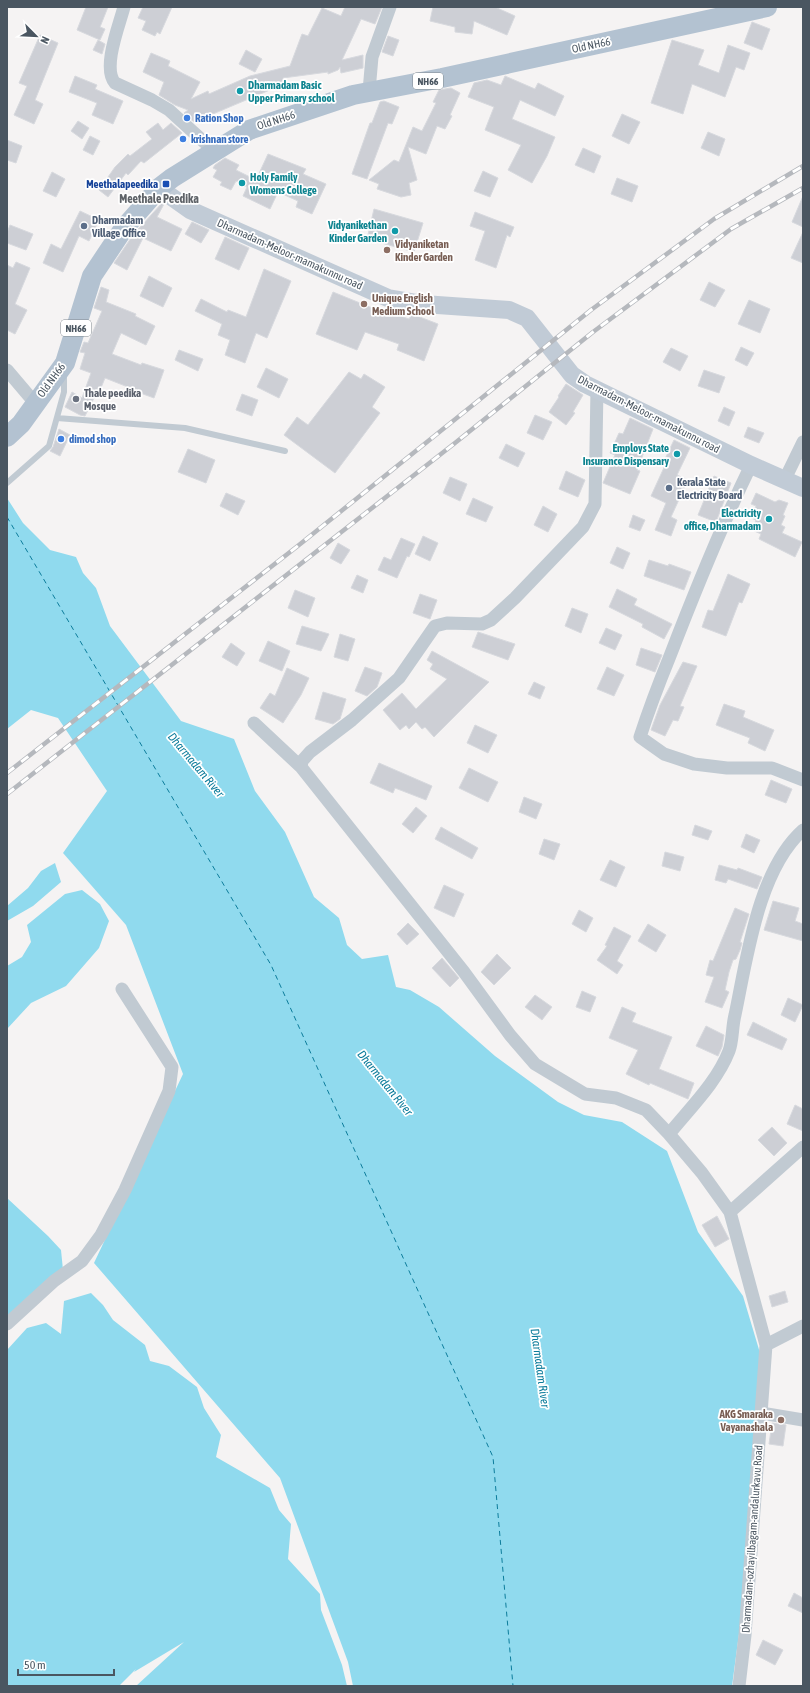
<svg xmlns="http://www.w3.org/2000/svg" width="810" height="1693" font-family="'Asap Condensed',sans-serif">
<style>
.water{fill:#90daee}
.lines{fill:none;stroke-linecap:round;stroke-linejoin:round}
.ferry{stroke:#0c7c9b;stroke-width:1;stroke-dasharray:5 4;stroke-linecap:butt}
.building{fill:#cdcfd5;stroke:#d7d9de}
.lane{stroke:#c1cad2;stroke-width:6}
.street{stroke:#c1cad2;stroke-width:13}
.secondary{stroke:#c1cbd6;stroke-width:18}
.primary{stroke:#b3c2d1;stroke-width:20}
.rail-casing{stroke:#b5b8bd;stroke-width:4.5}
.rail{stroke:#fff;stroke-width:3;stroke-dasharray:9;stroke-linecap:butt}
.culture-dot{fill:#0f9aa8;stroke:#fff;stroke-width:1.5}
.shop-dot{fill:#3f7fe0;stroke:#fff;stroke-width:1.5}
.transit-dot{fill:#1a4fb4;stroke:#fff;stroke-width:1.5}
.service-dot{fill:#5c6f8a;stroke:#fff;stroke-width:1.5}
.education-dot{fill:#8d6e63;stroke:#fff;stroke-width:1.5}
.worship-dot{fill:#6b7280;stroke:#fff;stroke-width:1.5}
.labels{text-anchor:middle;stroke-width:3.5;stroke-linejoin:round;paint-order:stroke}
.shield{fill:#fff;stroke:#808990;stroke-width:1}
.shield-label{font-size:10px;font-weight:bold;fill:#4a5661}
.street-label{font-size:11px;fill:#4a5661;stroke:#fff}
.culture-label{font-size:11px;font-weight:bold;fill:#0d838f;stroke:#fff;text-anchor:end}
.shop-label{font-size:11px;font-weight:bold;fill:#366cbe;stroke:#fff;text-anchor:start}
.transit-label{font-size:11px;font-weight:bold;fill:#164399;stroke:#fff;text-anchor:end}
.service-label{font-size:11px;font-weight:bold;fill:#4e5e75;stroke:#fff;text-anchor:start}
.education-label{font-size:11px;font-weight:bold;fill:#785e54;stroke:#fff;text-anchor:start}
.worship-label{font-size:11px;font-weight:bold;fill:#5b616d;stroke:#fff;text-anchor:start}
.neighbourhood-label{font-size:12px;font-weight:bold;fill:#5f6368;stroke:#fff}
.water-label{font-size:12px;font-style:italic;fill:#0c7c9b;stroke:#fff}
</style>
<rect width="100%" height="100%" fill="#f5f3f3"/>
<!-- water -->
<path class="water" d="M7,498L23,523L50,550L76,557L83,573L96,588L110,626L181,721L234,739L255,791L285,832L314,897L339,918L347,945L362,959L388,955L396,987L410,990L439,1007L495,1056L558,1102L584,1115L622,1122L667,1151L698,1232L743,1296L760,1353L743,1604L732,1686H353L348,1662L280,1478L94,1263L183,1074L126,925L63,853L107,791L58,718L31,710L7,729Z
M55,863L61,882L33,906L7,921V906L28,888L41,871Z
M82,890L100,904L109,921L99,948L66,986L31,1003L7,1029V966L22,957L31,942L27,925L65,894Z
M7,1198L48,1236L61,1250L63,1270L7,1325Z
M91,1293L103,1305L113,1320L145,1345L150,1361L169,1366L197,1387L204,1408L221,1435L216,1457L270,1488L279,1510L291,1524L288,1559L320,1594L321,1610L342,1665L347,1686H136L184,1642L134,1672L136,1669L119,1686H7V1350L27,1328L46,1323L61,1334L64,1301Z"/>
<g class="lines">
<!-- ferry -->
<path class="ferry" d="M7,517L271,965L493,1457L513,1686"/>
</g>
<!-- building -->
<path class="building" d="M86,7H108L100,27L105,29L100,40L77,30Z
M143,7H172L160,34L157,32L155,36L142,30L146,21L138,18Z
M345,7H382L375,24L361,19L342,60L363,55V68L341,73L340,67L338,70L328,74V72L283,78L284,84L194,122L184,113L188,110L175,105L159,95L164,82L143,72L151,53L170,61L168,66L200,82L191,99L208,91L209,94L250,76L290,66L302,34L308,36L322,8L341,16Z
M433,7H495L515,16L507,35L474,21L472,34L455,32V27L430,21Z
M752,22L770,29L762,50L744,43Z
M40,35L58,43L35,100L43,104L34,124L14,115L27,86L19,83Z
M388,36L399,40L393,56L382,52Z
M98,40L105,44L102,54L93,50Z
M672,40L704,50L698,65L719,73L728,45L750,53L744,70L736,67L725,97L692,84L683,114L651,103Z
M246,50L262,59L255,72L239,64Z
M75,76L97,85L95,89L123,101L113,124L92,115L97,103L69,92Z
M505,76L535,89L538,83L564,96L555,116L520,100L512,119L555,137L547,156L532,183L508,170L521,145L485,130L494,107L468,97L474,83L487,80L501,85Z
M451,88L460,93L450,115L452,116L445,129L437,126L426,154L408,147L417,180L409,183L411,195L401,197L377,189L379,184L369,180L394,160L399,162L413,127L422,131L436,103L433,102L439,90Z
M384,101L399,107L392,124L388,123L367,179L352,174L370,123H372L380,102Z
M622,114L640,122L629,144L612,136Z
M78,121L89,128L82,139L71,131Z
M158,123L163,130L171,123L182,133L144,163L141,161L128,175L126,173L108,197L99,190L115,167L128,154L130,156L152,139L146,132Z
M708,132L725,139L719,156L701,148Z
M90,136L100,141L93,155L83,150Z
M7,140L22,146L16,163L7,160Z
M583,148L601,156L594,173L575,165Z
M268,154L306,169L303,174L326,184L312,214L296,207L298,201L278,192L270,209L243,196L247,187L236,181L231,190L220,185L222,182L213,177L217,170L213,168L215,165L225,158L239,165L236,170L256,180Z
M483,171L498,178L490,197L474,191Z
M52,172L65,179L56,197L43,191Z
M617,178L638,186L632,202L611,194Z
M803,196V227L792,222Z
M162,203L164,204L157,217L182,229L171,251L143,238L127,270L114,263L133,235Z
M374,209L423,223L414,252L367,239Z
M80,211L99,220L89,241L79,236L63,272L43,263L51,244L61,249Z
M475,212L514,227L510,237L507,235L496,268L475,260L485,231L470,226Z
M192,222L209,230L201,243L185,234Z
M10,225L33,234L26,250L7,243V233Z
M803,232V263L791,258Z
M225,237L249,248L239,270L215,259Z
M16,262L30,268L15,304L27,310L15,334L7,330V265L13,268Z
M264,269L291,281L267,338L256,333L245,363L225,355L230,340L218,335L222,324L195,311L201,299L227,312L228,310L246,317Z
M149,276L172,288L163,307L140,296Z
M709,282L725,290L715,307L700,300Z
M101,287L109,290L106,302L136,314L135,316L155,326L146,345L121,333L112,354L141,365L142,363L164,370L154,398L132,390L133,389L105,378L98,395L96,394L85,416L80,415L65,407L72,392L82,398L91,373L80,369L85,353L80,352L84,342L88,343L102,311L94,308Z
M333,292L382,312L383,310L409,319L412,314L438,324L424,361L397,350L399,344L365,332L357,350L316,334Z
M749,300L770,309L760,333L738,324Z
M741,347L754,353L747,366L735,360Z
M671,348L688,356L680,371L663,362Z
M179,350L203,359L198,371L175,360Z
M266,368L288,379L279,398L257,387Z
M704,370L725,377L719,393L698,386Z
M349,372L361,379L364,374L385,387L372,407L380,413L335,473L284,435L297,417L308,425Z
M566,384L583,395L573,412L575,413L566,425L549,412L559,397L558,396Z
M242,394L258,400L252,416L236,410Z
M724,407L735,412L729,426L718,421Z
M535,415L552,422L543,440L527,433Z
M630,418L653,429L637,470L640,471L630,494L603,483L615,455L610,453L619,433L623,434Z
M748,427L764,433L759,443L744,437Z
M59,429L70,435L60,456L50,451L53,447Z
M674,440L690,448L677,475L688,480L671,517L677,520L671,536L655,530L666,503L651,496L667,461L665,459Z
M506,444L525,453L518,467L499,458Z
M188,449L215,460L206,483L178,472Z
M566,471L585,480L578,497L559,489Z
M714,476L731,483L716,522L698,515Z
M450,477L467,484L460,501L443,493Z
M226,493L245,501L238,515L220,506Z
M756,493L775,502L779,500L788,503L783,515L785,516L781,525L785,527L782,533L802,542L795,557L759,539L761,534L752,530L756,520L751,518L756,506L751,504Z
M473,498L493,507L486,522L466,514Z
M543,506L557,514L548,532L534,525Z
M633,515L645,520L640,531L629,527Z
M423,536L438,543L430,561L415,554Z
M401,538L415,544L409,557L407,556L397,578L378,570L384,557L391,560Z
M338,543L350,550L341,564L330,558Z
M617,547L630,553L623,569L610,563Z
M649,560L668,566L669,564L691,572L684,590L644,576Z
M728,574L750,584L742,603L739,602L726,636L702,627L708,610L713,611Z
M357,575L368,580L363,593L351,588Z
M617,589L637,599L634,605L672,624L664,639L642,627L643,624L609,607Z
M295,590L315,598L308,617L288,608Z
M420,594L437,600L430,619L413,613Z
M572,608L588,614L581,633L565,626Z
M302,626L329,634L321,651L296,644Z
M606,628L622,635L615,650L599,643Z
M478,632L515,644L508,660L472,647Z
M340,634L355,639L348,661L334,657Z
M268,641L290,651L282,671L259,661Z
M231,643L245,653L237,666L222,657Z
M641,648L662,655L655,672L636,665Z
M432,651L489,682L434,737L425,727L422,729L416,722L409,729L406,725L400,730L383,710L402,693L416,709L447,679L430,669L433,664L427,660Z
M683,662L697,666L680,706L684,707L678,721L673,720L665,736L651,730L660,705Z
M365,667L382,673L377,687L367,696L355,691Z
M607,667L624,675L614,696L597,689Z
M287,668L309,678L301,695L283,723L260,708L270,693L275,696Z
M534,682L545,687L540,699L528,694Z
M323,692L346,699L340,719L333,724L315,719Z
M724,704L745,711L743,717L774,730L765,751L748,743L750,738L716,725Z
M475,725L497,735L488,753L467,743Z
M379,763L432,786L426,800L395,788L393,793L370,783Z
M469,768L498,782L488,802L459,788Z
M771,780L792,789L786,803L765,795Z
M524,797L542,804L536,819L519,812Z
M416,807L427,816L413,833L402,824Z
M695,825L712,831L708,840L692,835Z
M441,827L478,848L472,859L435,839Z
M746,834L760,840L754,853L741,847Z
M544,839L560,844L554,860L539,854Z
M665,852L684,857L680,871L662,866Z
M610,860L625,867L616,887L600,880Z
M719,865L737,870L738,868L762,877L757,889L728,879L726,883L715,880Z
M444,885L464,894L454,917L434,908Z
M773,901L799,908L795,921L803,924V941L764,930Z
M735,908L749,914L740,942L742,943L740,950L736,959L733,960L729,972L725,990L729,992L722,1008L705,1002L714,977L706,975L710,960L713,961Z
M579,910L593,918L586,932L572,924Z
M408,923L419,934L407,945L397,934Z
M648,924L666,935L656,952L638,941Z
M614,927L631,936L617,961L623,965L617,974L597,960L607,946L605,945Z
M497,954L511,968L494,985L481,972Z
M442,958L459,978L450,987L432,968Z
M582,991L596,997L590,1012L576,1007Z
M535,995L552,1007L542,1020L525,1007Z
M788,998L803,1005L795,1022L781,1015Z
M622,1007L636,1013L632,1022L672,1037L659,1069L694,1083L688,1099L650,1083L649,1085L626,1074L638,1050L609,1038Z
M753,1022L787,1039L782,1050L747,1035Z
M706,1026L724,1035L722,1047L718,1056L696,1046Z
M795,1105L803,1109V1131L787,1124Z
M772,1127L787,1143L774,1156L758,1140Z
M717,1216L729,1239L715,1247L702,1225Z
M785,1291L788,1302L772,1307L769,1296Z
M772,1423L786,1425L783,1446L769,1444Z
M794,1593L803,1598V1613L788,1606Z
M763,1640L783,1650L775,1665L756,1655Z"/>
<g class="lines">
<!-- lane -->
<path class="lane" d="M57,418L185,428L285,451
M7,483L49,446L64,392V373"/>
<!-- street -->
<path class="street" d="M124,7C119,26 102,68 115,83L152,100L169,110L214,151
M369,91L372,57L390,7
M7,370L35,403
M751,465C721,527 695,591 670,656C659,683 649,709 640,737L664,754L694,764L727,768H772L803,780
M785,479L803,442
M254,723L301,767L464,972L510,1035L535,1064L585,1094L616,1098L646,1110L669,1134
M301,767L302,761L310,752L352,720L399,678L435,626L447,623L482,624L491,620L515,598L583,527L595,504L597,388
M730,1212L803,1147
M7,1324L54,1281L82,1261L101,1235L125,1190L169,1091L172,1067L122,989
M766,1345L803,1326
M761,1413L803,1420
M739,1686L745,1635L766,1345L730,1212L702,1173L669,1134C690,1108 717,1082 729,1051C733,1040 732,1026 735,1015C747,958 758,870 803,830"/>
<!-- secondary -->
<path class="secondary" d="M159,188L190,210L388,298L423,304L509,310L527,318L572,375L585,384L751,465L803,488"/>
<!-- primary -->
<path class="primary" d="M7,437L21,424L65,363L92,276L124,228L159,188L172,178L249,130L353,95L442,78L767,7"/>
<defs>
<path id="rail" d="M7,773L299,545L591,310L714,219L803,166
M7,794L455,443L593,332L731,229L803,188"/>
</defs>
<!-- rail casing -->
<use href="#rail" class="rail-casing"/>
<!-- rail -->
<use href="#rail" class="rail"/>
</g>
<!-- markers -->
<g class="culture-dot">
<circle cx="240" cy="91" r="4"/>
<circle cx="242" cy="183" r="4"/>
<circle cx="395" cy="231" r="4"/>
<circle cx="677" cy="454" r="4"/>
<circle cx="769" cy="519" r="4"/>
</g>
<g class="shop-dot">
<circle cx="187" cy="118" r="4"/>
<circle cx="183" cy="139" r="4"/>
<circle cx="61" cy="439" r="4"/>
</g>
<rect class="transit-dot" x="162" y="180" width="8" height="8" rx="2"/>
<g class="service-dot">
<circle cx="84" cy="226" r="4"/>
<circle cx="669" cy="488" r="4"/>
</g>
<g class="education-dot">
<circle cx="387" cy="250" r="4"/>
<circle cx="364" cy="304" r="4"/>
<circle cx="781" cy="1420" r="4"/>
</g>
<circle class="worship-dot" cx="76" cy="399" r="4"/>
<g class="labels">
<!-- shield labels -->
<g class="shield">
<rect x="413" y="73" width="30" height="16" rx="3"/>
<rect x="61" y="320" width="30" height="16" rx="3"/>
</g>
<g class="shield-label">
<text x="428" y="85">NH66</text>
<text x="76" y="332">NH66</text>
</g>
<!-- street labels -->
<g class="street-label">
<text transform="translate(591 45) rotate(-12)" y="4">Old NH66</text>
<text transform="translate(276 120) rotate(-18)" y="4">Old NH66</text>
<text transform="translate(290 254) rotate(24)" y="4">Dharmadam-Meloor-mamakunnu road</text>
<text transform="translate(51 380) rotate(-54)" y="4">Old NH66</text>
<text transform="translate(649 414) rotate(27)" y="4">Dharmadam-Meloor-mamakunnu road</text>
<text transform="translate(752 1539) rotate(-86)" y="4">Dharmadam-ozhayilbagam-andalurkavu Road</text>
</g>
<!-- culture labels -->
<g class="culture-label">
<text x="248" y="89" text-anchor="start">Dharmadam Basic<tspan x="248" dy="13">Upper Primary school</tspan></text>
<text x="250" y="181" text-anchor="start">Holy Family<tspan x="250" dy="13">Womens College</tspan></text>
<text x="387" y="229">Vidyanikethan<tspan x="387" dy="13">Kinder Garden</tspan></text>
<text x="669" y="452">Employs State<tspan x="669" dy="13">Insurance Dispensary</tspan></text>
<text x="761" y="517">Electricity<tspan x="761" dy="13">office, Dharmadam</tspan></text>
</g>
<!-- shop labels -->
<g class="shop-label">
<text x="195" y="122">Ration Shop</text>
<text x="191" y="143">krishnan store</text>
<text x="69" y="443">dimod shop</text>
</g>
<!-- transit labels -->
<g class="transit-label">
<text x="158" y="188">Meethalapeedika</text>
</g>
<!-- service labels -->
<g class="service-label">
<text x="92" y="224">Dharmadam<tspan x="92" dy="13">Village Office</tspan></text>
<text x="677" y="486">Kerala State<tspan x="677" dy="13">Electricity Board</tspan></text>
</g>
<!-- education labels -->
<g class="education-label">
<text x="395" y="248">Vidyaniketan<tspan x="395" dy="13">Kinder Garden</tspan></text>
<text x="372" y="302">Unique English<tspan x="372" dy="13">Medium School</tspan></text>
<text x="773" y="1418" text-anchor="end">AKG Smaraka<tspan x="773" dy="13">Vayanashala</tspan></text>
</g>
<!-- worship labels -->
<g class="worship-label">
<text x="84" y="397">Thale peedika<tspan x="84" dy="13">Mosque</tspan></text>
</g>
<!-- neighbourhood labels -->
<g class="neighbourhood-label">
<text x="159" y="203">Meethale Peedika</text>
</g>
<!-- water labels -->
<g class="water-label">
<text transform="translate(196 765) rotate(50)" y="4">Dharmadam River</text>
<text transform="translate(385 1083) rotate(51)" y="4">Dharmadam River</text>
<text transform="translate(540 1368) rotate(82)" y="4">Dharmadam River</text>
</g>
</g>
<!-- border -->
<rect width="810" height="1693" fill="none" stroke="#4a5661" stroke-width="16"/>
<!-- north arrow -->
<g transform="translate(36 36) rotate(114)" stroke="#ffffff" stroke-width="3" paint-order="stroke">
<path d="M0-3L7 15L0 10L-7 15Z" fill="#4a5661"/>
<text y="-6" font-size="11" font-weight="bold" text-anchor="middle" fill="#4a5661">N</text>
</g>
<!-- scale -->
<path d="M18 1669v6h96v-6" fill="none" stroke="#4a5661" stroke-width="2"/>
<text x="24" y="1669" font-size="12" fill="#4a5661" stroke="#ffffff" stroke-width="3" paint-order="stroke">50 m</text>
</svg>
